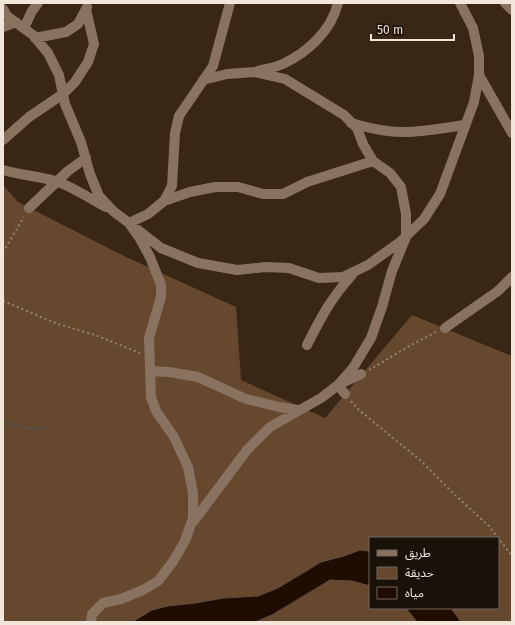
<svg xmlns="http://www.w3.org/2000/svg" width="515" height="625" font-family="'Fira Sans','Noto Sans Arabic',sans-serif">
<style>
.green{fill:#65482e}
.water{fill:#200c00;stroke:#5f4d41}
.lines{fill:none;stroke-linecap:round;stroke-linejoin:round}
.stream{stroke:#5f4d41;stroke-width:3.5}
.path{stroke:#938374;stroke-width:2;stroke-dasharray:2 3;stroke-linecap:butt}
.minor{stroke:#89725f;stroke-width:10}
</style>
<rect width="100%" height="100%" fill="#392614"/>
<!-- green -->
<path class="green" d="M3,185L18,202L124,256L236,307L241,380L325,418L412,315L512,356V622H461L451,608H498V538H370V551H360L344,556L299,576L278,588L258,596L224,598L195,603L168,606L132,622H3Z
M330,580L352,581L370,586V608H406L417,622H255L272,615Z"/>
<!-- water -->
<path class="water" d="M360,550L370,551V586L352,581L330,580L272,615L255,622H132L152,610L168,606L195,603L224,598L258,596L278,588L321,562L344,556Z
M406,608H451L461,622H417Z"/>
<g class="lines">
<!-- stream -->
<path class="stream" d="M3,424L8,423L32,429L44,428"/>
<!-- path -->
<path class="path" d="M3,252L24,217
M3,301L58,324L95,335L140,353
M369,370L411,345L436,332
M351,401L359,410L421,461L454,494L489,526L512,556"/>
<!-- minor -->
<path class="minor" d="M230,3L213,66L179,116L175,133L172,186L164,201L148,214L129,223L161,248L198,263L237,270L266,267L289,268L319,278L343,277L368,265L400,242L424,219L440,194L474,102L479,75V56L473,28L460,3
M505,3L512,10
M3,9L7,16L33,35L48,53L59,75L65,104L81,142L90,174L99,196L113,211L129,223L139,237L150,257L161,285V297L149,338L151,397L156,411L174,437L188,467L193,493V518L185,541L172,563L158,581L143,590L121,599L103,603L92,614L91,622
M3,27L16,22
M24,28L32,11L38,3
M35,38L66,32L78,24L87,7
M255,72C264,69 274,68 283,64C308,52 331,31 338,3
M479,75L512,133
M351,123C368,128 385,132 403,132C423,132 444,128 464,125
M3,140L29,117L63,94L75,82L88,62L94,44L86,9
M3,170C20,175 38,176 55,181C70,185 92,200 106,207
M164,201L190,192L215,187H238L263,194H283L307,182L373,161
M29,208L68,171L86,158
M445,328L498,291L512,277
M307,345C321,317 332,297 352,275
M150,371L169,372L198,377L246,399L279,407L298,410
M345,394L338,385L361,374
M193,522L247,450L270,427L321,398L338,385L353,368L371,338L382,307L392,271L406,237V214L401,187L390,173L373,161L363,144L357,128L344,115L285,79L255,72L227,74L203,80"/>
</g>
<!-- border -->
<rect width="515" height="625" fill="none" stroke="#f2e5da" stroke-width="8"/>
<!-- legend -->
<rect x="369" y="537" width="130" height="72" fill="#1a1109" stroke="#70665d"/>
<rect x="377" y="550" width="20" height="6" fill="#89725f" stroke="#70665d"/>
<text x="405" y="557" font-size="12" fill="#f2e5da">طريق</text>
<rect x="377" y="567" width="20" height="12" fill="#65482e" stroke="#70665d"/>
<text x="405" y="577" font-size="12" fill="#f2e5da">حديقة</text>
<rect x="377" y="587" width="20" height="12" fill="#200c00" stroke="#70665d"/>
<text x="405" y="597" font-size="12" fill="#f2e5da">مياه</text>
<!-- scale -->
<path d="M371 34v6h83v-6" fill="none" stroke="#f2e5da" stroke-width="2"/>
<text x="377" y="34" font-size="12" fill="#f2e5da" stroke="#1a1109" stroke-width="3" paint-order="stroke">50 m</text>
</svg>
